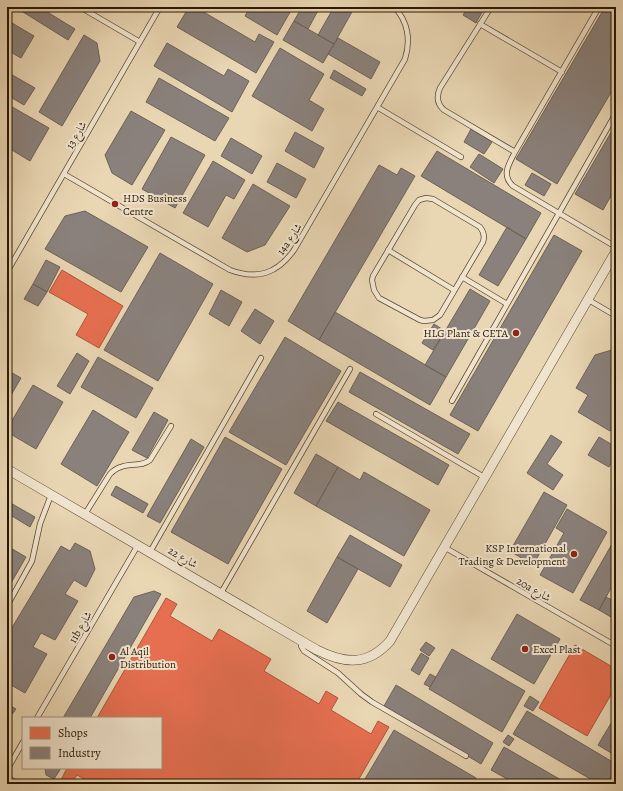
<svg xmlns="http://www.w3.org/2000/svg" width="623" height="791" font-family="Alegreya,Amiri,serif">
<style>
.shops{fill:#e76f51;stroke:#ae5539}
.industry{fill:#8a817c;stroke:#6d6257}
.lines{fill:none;stroke-linecap:round;stroke-linejoin:round}
.lane-casing{stroke:#59482e;stroke-width:6}
.street-casing{stroke:#59482e;stroke-width:10}
.lane{stroke:#f1e4ce;stroke-width:4.5}
.street{stroke:#f1e4ce;stroke-width:9}
.poi-dot{fill:#8f2418;stroke:#f1e4ce;stroke-width:1.5}
.labels{text-anchor:middle;stroke-width:4;stroke-linejoin:round;paint-order:stroke}
.street-label{font-size:11px;fill:#291802;stroke:#f1e4ce}
.poi-label{font-size:11px;fill:#291802;stroke:#f1e4ce;text-anchor:start}
</style>
<rect width="100%" height="100%" fill="#e9d6b3"/>
<filter id="stains"><feTurbulence type="fractalNoise" baseFrequency=".005" numOctaves="4"/><feColorMatrix values="0 0 0 0 .2 0 0 0 0 .09 0 0 0 0 .02 0 0 0 .5 -.17"/></filter>
<radialGradient id="worn" r=".72"><stop offset=".6" stop-color="#630" stop-opacity="0"/><stop offset="1" stop-color="#630" stop-opacity=".3"/></radialGradient>
<!-- shops -->
<path class="shops" d="M62,270L123,306L99,348L76,335L88,314L49,292Z
M166,598L177,604L170,616L212,641L219,629L271,659L264,671L319,704L326,691L338,698L331,710L371,734L378,721L389,727L356,784H93L77,775L71,784H64L60,782L67,768H161V718H97Z
M575,645L616,669V686L587,736L539,708Z"/>
<!-- industry -->
<path class="industry" d="M15,7H39L75,29L68,40Z
M189,7H195L255,42L259,34L274,42L256,73L177,27Z
M250,7H293L277,35L245,16Z
M302,7H320L308,29L294,21Z
M334,7H348L353,10L334,44L318,35Z
M449,7H459L456,11Z
M468,7H485L476,23L463,15Z
M605,7H616V84L557,184L516,159Z
M294,21L334,44L323,63L283,40Z
M12,23L34,36L21,58L7,50L11,44L7,41V31Z
M84,35L97,43L100,61L62,126L39,112Z
M338,38L380,62L371,79L328,54Z
M167,43L224,76L228,69L249,81L232,112L154,66Z
M280,48L324,74L309,100L324,109L312,131L252,96Z
M334,70L366,89L362,96L330,78Z
M7,72L35,88L24,105L7,95Z
M159,78L229,118L215,141L146,102Z
M7,104L49,128L30,161L7,147Z
M131,111L165,130L132,185L112,173L105,155Z
M616,124V187L603,210L575,194Z
M471,129L492,142L484,154L464,142Z
M295,132L324,148L314,168L285,151Z
M171,137L205,155L175,208L142,189Z
M231,138L262,156L252,174L221,156Z
M437,151L541,213L526,239L421,176Z
M479,154L503,169L494,183L470,167Z
M213,161L245,180L234,199L226,195L208,227L183,213Z
M277,163L306,179L296,198L267,182Z
M379,165L397,175L401,168L415,176L319,340L288,321Z
M532,173L551,184L544,196L525,185Z
M253,184L290,206L265,245L247,252L222,238Z
M85,211L148,247L121,292L45,249L65,216Z
M507,227L526,239L498,286L479,275Z
M554,235L582,251L478,431L450,415Z
M160,253L213,284L158,381L104,350Z
M46,260L60,267L47,292L33,284Z
M33,284L47,292L38,306L24,299Z
M470,289L490,301L446,377L425,365Z
M221,290L242,302L229,326L209,314Z
M255,309L274,321L260,344L241,331Z
M335,312L446,377L430,405L319,340Z
M434,324L445,331L433,350L422,343Z
M285,337L341,371L286,465L229,432Z
M615,349L616,420L610,431L578,412L588,395L576,388L595,355Z
M77,353L89,361L70,394L57,386Z
M98,357L153,388L136,418L81,387Z
M7,370L21,378L7,402Z
M360,372L470,434L458,454L349,392Z
M33,385L63,402L36,449L7,432V429Z
M338,402L449,465L438,485L326,421Z
M93,410L129,432L97,486L61,464Z
M154,412L168,420L147,458L132,450Z
M551,435L562,442L547,464L563,475L553,490L527,473Z
M225,437L282,469L228,564L171,532Z
M599,437L616,447V454L609,467L588,455Z
M191,439L204,447L160,523L147,516Z
M316,454L338,467L316,506L294,493Z
M338,467L360,480L364,472L430,510L404,556L316,506Z
M116,486L148,504L143,513L111,495Z
M544,492L567,505L533,565L510,551Z
M7,501L35,517L30,527L7,513Z
M567,509L607,532L573,593L540,575L564,533L556,528Z
M350,535L402,565L390,587L337,557Z
M616,537V579L599,610L580,600Z
M75,543L90,551L95,569L86,587L74,580L65,594L78,601L55,640L41,633L33,647L47,654L25,693L11,685L7,692V636L61,546L70,551Z
M7,546L26,557L7,590Z
M337,557L358,569L327,623L307,611Z
M154,591L161,594L90,718H63L134,597Z
M606,597L616,602V620L599,610Z
M517,614L560,639L534,684L491,659Z
M426,642L435,648L429,656L420,650Z
M452,649L525,691L502,732L429,689Z
M421,653L429,658L419,675L411,670Z
M430,674L436,677L430,687L424,684Z
M396,685L493,743L481,764L384,706Z
M530,696L539,702L533,711L524,706Z
M7,704L16,709L7,721Z
M527,711L616,764V782L615,784H599L513,734Z
M616,715V756L598,745Z
M394,730L476,778L472,784H362Z
M508,735L514,739L509,746L503,742Z
M504,747L568,784H516L491,770Z
M45,768H61L54,779L46,775Z"/>
<g class="lines">
<defs>
<path id="lane" d="M80,7L140,42
M491,7L440,88C436,97 437,104 444,110L515,152
M599,7L515,152C509,164 501,175 513,186L616,247
M480,24L562,72
M377,107L461,157
M64,174L230,270C257,280 277,274 294,250L405,59C411,40 408,21 394,7
M426,198L433,199L480,227C484,232 485,236 483,242L440,315L433,320L424,321L420,320L379,298L374,290L372,280L373,276L415,205L419,200Z
M388,250L454,290
M7,272L160,7
M462,277L507,304
M587,299L616,316
M452,401L616,113
M376,414L484,477
M85,514L110,474C113,471 117,468 121,467C131,463 142,467 150,460L171,426
M444,547L616,646
M150,552L261,358
M221,593L350,369
M7,606L32,561L40,524L51,495
M301,641V646L304,651L338,673L361,694L372,702L466,756
M37,718L138,545
M7,770L23,742
M7,777L18,784"/>
<path id="street" d="M7,469L317,650C345,664 368,666 390,641L616,251"/>
</defs>
<!-- lane casing -->
<use href="#lane" class="lane-casing"/>
<!-- street casing -->
<use href="#street" class="street-casing"/>
<!-- lane -->
<use href="#lane" class="lane"/>
<!-- street -->
<use href="#street" class="street"/>
</g>
<!-- markers -->
<g class="poi-dot">
<circle cx="115" cy="204" r="4"/>
<circle cx="516" cy="333" r="4"/>
<circle cx="574" cy="554" r="4"/>
<circle cx="525" cy="649" r="4"/>
<circle cx="112" cy="657" r="4"/>
</g>
<g class="labels">
<!-- street labels -->
<g class="street-label">
<text transform="translate(76 135) rotate(-60)" y="4">شارع 13</text>
<text transform="translate(289 239) rotate(-56)" y="4">14a شارع</text>
<text transform="translate(183 557) rotate(30)" y="4">شارع 22</text>
<text transform="translate(534 589) rotate(30)" y="4">20a شارع</text>
<text transform="translate(80 627) rotate(-60)" y="4">11b شارع</text>
</g>
<!-- poi labels -->
<g class="poi-label">
<text x="123" y="202">HDS Business<tspan x="123" dy="13">Centre</tspan></text>
<text x="508" y="337" text-anchor="end">HLG Plant &amp; CETA</text>
<text x="566" y="552" text-anchor="end">KSP International<tspan x="566" dy="13">Trading &amp; Development</tspan></text>
<text x="533" y="653">Excel Plast</text>
<text x="120" y="655">Al Aqil<tspan x="120" dy="13">Distribution</tspan></text>
</g>
</g>
<!-- margin -->
<rect width="623" height="791" fill="none" stroke="#e9d6b3" stroke-width="24"/>
<rect x="8" y="8" width="607" height="775" fill="none" stroke="#291802" stroke-width="2"/>
<rect x="12" y="12" width="599" height="767" fill="none" stroke="#291802"/>
<!-- legend -->
<rect x="22" y="717" width="140" height="52" fill="#f1e4ce" stroke="#a1927c"/>
<rect x="30" y="727" width="20" height="12" fill="#e76f51" stroke="#a1927c"/>
<text x="58" y="737" font-size="12" fill="#291802">Shops</text>
<rect x="30" y="747" width="20" height="12" fill="#8a817c" stroke="#a1927c"/>
<text x="58" y="757" font-size="12" fill="#291802">Industry</text>
<rect width="100%" height="100%" filter="url(#stains)"/>
<rect width="100%" height="100%" fill="url(#worn)"/>
</svg>
